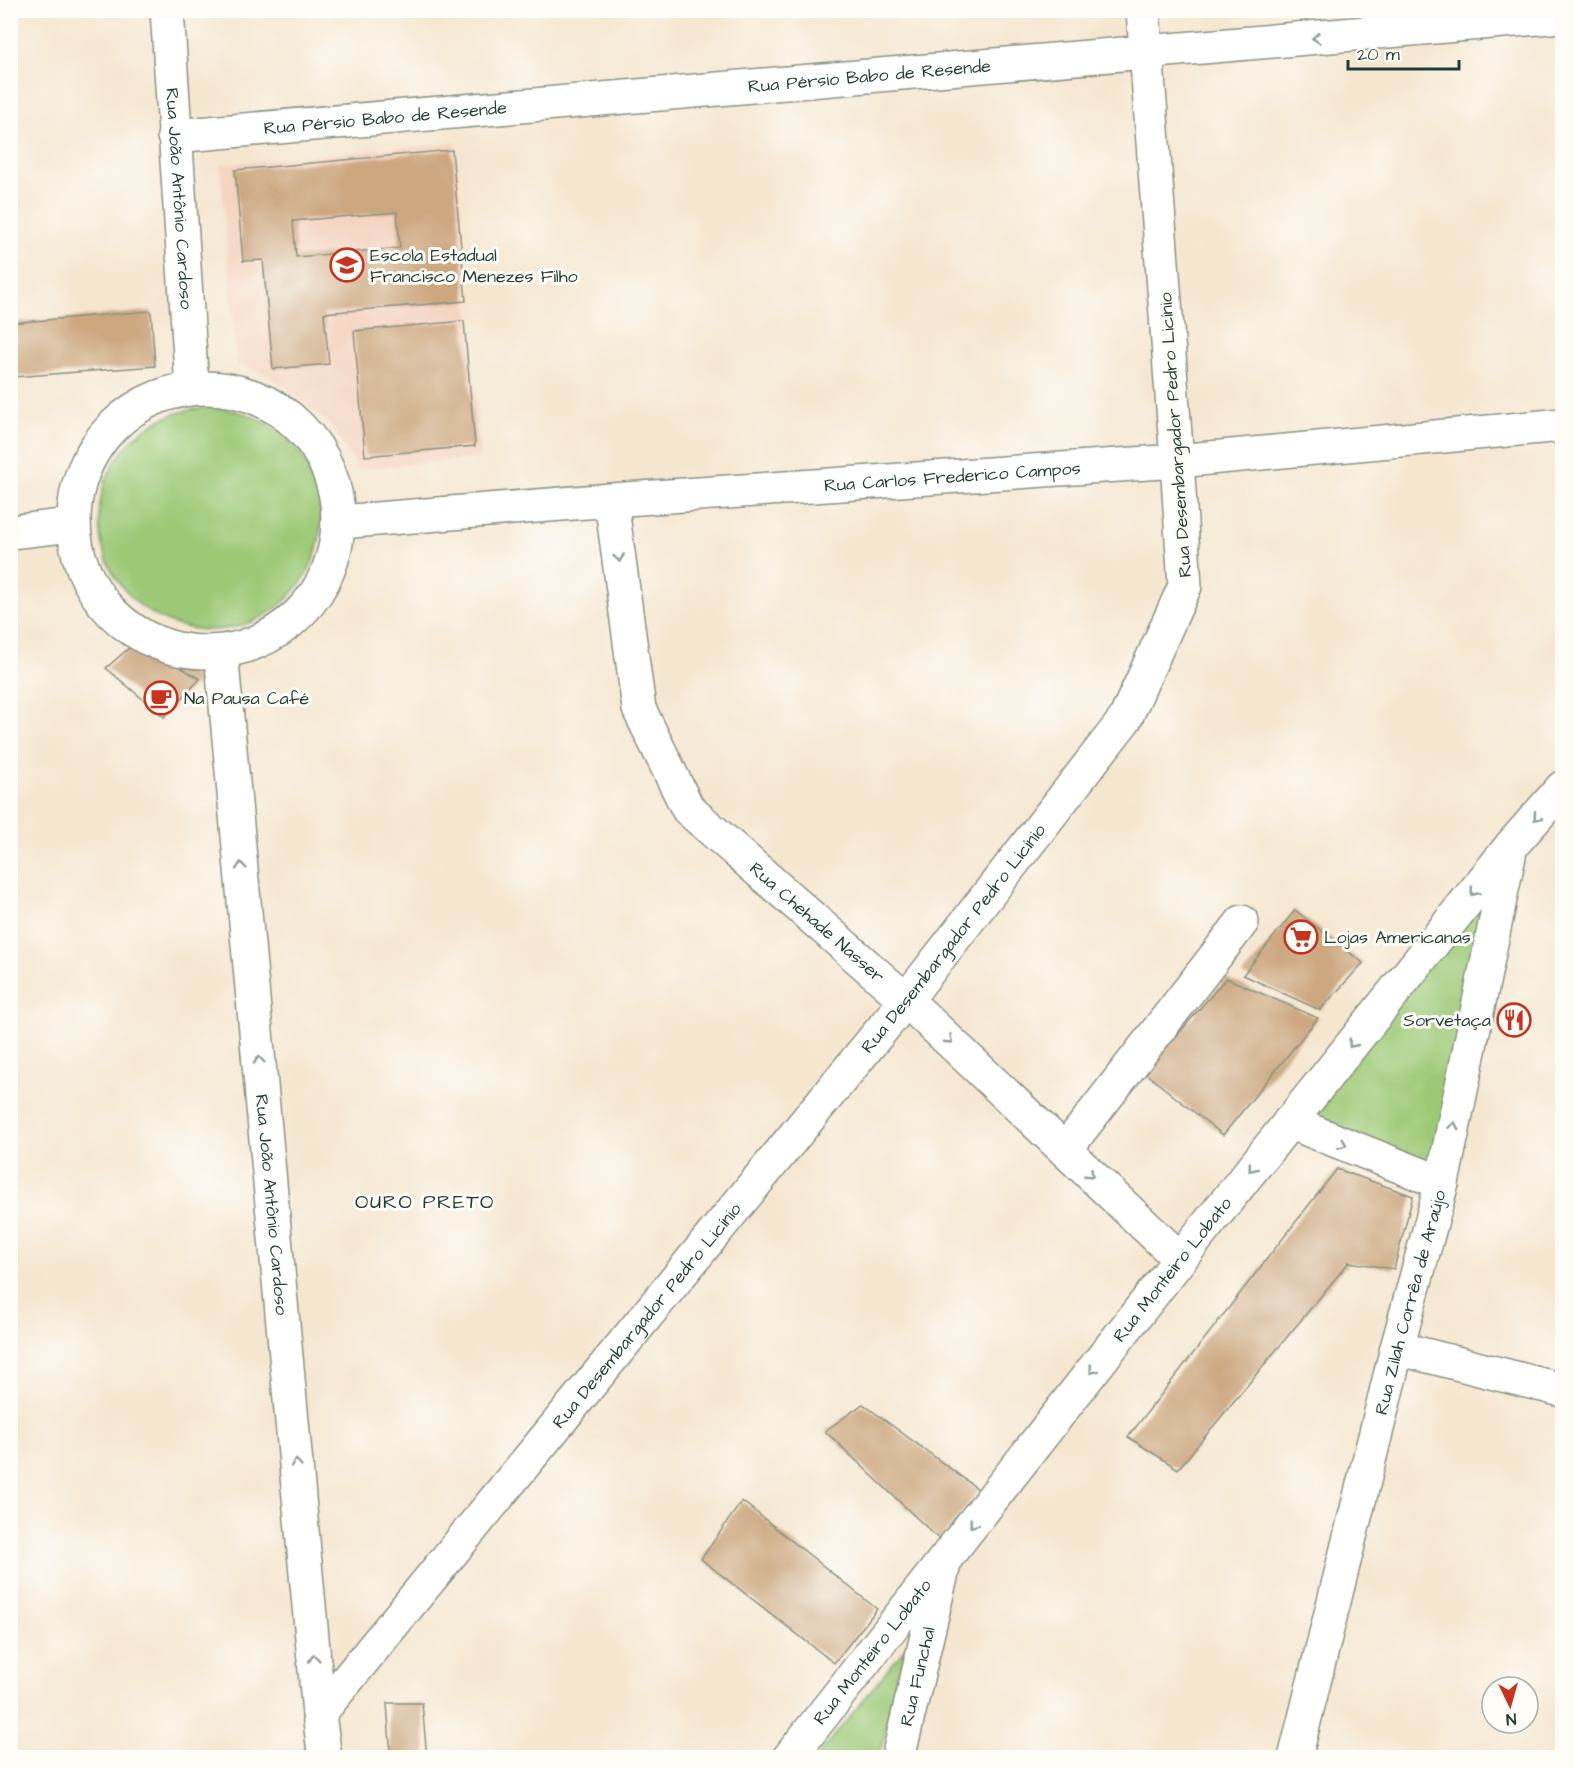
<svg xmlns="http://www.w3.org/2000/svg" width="1573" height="1768" font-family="'Architects Daughter',sans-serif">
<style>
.built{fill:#f4d3c0}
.green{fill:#9dc977;stroke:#5e8356;stroke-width:1.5}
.building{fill:#cca780;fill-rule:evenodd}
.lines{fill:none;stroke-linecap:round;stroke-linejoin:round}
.minor-casing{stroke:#8a9282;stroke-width:36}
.major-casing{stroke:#8a9282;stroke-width:36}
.minor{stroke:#fff;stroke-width:33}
.major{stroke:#fff;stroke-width:33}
.oneway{stroke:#8f9e9a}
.labels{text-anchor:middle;stroke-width:6;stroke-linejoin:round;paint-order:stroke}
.street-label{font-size:18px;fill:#1f3d34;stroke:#fdfcf7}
.poi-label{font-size:18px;fill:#1f3d34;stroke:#fdfcf7;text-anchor:start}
.neighbourhood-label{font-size:20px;letter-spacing:1.5px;fill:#1f3d34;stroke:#fdfcf7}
</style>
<rect width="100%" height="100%" fill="#fdfcf7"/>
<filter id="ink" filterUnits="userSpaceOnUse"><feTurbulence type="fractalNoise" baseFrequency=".0167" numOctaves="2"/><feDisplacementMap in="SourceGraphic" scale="12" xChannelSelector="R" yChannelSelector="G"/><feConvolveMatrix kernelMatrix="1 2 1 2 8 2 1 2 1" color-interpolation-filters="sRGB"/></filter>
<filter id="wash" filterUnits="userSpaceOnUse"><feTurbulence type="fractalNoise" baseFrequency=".008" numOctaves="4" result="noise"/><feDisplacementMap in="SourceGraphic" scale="24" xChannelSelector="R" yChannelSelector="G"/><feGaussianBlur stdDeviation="1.35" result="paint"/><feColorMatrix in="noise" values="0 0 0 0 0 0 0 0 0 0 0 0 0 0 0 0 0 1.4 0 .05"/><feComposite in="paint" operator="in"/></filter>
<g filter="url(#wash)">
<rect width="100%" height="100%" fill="#f5e6d0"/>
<!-- built -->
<path class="built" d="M455,143L480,458L357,469L333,427L269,375L237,364L220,165Z"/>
<!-- green -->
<path class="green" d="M99 519a111 111 0 1 1 222 0a111 111 0 1 1-222 0Z
M1511,846L1442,1183L1289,1122Z
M906,1647L879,1757H817Z"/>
<g id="blocks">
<!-- building -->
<path class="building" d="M452,150L466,301L324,313L329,364L273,369L263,260L243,261L235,170ZM397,212L400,248L296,257L293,221Z
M151,311L155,366L14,377L10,323Z
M464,321L475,446L365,456L354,331Z
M137,641L200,679L164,717L106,668Z
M1295,910L1363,963L1320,1010L1243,975Z
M1226,978L1318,1018L1223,1135L1145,1073Z
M1337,1169L1413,1196L1394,1269L1349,1262L1178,1469L1128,1437Z
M863,1404L979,1490L940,1540L825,1431Z
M742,1501L877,1609L834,1663L701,1559Z
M387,1703H422L427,1758H391Z"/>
</g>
</g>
<g filter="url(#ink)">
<use href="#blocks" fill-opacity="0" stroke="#8a9282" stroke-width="1.5"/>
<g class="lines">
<defs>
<g id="minor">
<path id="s1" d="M167,10L192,387"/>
<path id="s2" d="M174,136L1562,16"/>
<circle cx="206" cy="520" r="132"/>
<path id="s3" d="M611,500L639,709L688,809L906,1000L1180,1259"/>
<path id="s4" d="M340,522L611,500L1177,461L1562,425"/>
<path d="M10,532L72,525"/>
<path id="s5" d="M221,652L319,1714L325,1758"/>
<path d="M1289,1122L1442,1183"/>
<path d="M1065,1150L1242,922"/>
<path d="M1397,1348L1562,1390"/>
<path id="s6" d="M319,1714L906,1000L1125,719L1185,586L1177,461L1143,10"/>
<path id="s7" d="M898,1758L945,1560"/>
<path id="s8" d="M1295,1758L1397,1348L1442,1183L1511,846"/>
</g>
<g id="major">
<path id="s9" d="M789,1758L1180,1259L1511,846L1562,788"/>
</g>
</defs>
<!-- minor casing -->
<use href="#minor" class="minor-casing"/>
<!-- major casing -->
<use href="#major" class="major-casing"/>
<!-- minor -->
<use href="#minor" class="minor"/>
<!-- major -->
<use href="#major" class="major"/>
</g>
<!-- one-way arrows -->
<defs><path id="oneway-chevron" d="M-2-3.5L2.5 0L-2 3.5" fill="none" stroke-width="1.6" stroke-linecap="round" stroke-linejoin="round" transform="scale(1.5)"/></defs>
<g class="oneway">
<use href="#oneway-chevron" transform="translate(1316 38) rotate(175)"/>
<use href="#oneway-chevron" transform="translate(619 558) rotate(82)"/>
<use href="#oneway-chevron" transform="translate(1537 817) rotate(131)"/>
<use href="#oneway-chevron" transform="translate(241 866) rotate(-95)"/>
<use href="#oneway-chevron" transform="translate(1474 892) rotate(129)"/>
<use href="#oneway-chevron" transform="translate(949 1040) rotate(43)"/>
<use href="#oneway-chevron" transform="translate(1352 1044) rotate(129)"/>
<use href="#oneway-chevron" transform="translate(259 1060) rotate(-95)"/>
<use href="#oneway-chevron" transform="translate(1454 1126) rotate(-78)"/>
<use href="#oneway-chevron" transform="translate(1343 1144) rotate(22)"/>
<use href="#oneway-chevron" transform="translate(1252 1168) rotate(129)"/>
<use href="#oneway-chevron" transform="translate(1090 1174) rotate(43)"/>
<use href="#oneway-chevron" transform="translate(1093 1370) rotate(128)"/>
<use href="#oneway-chevron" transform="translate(296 1463) rotate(-95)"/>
<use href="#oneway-chevron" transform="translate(973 1524) rotate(128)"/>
<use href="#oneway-chevron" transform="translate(314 1658) rotate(-95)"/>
</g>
</g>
<!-- icons -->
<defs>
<symbol id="school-ring" viewBox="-11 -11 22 22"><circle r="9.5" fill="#fdfcf7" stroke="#c8321e" stroke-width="1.5"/><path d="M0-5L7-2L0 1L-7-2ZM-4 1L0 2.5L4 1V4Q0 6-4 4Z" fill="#c8321e"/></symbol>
<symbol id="cafe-ring" viewBox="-11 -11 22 22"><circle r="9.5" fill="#fdfcf7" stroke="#c8321e" stroke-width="1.5"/><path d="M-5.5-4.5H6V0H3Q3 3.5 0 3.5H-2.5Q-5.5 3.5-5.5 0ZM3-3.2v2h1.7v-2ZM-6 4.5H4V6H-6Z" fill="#c8321e"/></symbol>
<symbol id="supermarket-ring" viewBox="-11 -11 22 22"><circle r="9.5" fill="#fdfcf7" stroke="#c8321e" stroke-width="1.5"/><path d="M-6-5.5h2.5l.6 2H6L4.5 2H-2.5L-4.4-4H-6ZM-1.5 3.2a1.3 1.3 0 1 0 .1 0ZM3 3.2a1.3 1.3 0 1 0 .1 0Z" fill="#c8321e"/></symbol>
<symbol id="restaurant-ring" viewBox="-11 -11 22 22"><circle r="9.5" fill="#fdfcf7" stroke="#c8321e" stroke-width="1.5"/><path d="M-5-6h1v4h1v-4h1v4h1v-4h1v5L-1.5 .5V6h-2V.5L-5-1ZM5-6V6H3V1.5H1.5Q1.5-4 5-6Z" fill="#c8321e"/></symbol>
</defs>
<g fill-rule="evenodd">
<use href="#school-ring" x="328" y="246" width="38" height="38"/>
<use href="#cafe-ring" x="142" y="679" width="38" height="38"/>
<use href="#supermarket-ring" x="1282" y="918" width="38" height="38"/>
<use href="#restaurant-ring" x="1495" y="1001" width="38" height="38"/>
</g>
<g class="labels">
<!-- street labels -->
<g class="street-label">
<text dy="6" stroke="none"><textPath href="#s2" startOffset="698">Rua Pérsio Babo de Resende</textPath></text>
<text dy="6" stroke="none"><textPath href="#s2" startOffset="212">Rua Pérsio Babo de Resende</textPath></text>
<text dy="6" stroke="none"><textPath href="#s1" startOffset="189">Rua João Antônio Cardoso</textPath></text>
<text transform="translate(1175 435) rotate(-94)" y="6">Rua Desembargador Pedro Licínio</text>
<text dy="6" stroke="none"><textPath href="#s4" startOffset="614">Rua Carlos Frederico Campos</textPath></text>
<text dy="6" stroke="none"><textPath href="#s3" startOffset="494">Rua Chehade Nasser</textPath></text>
<text dy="6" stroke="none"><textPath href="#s6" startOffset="1002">Rua Desembargador Pedro Licínio</textPath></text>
<text dy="6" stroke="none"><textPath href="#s5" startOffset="555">Rua João Antônio Cardoso</textPath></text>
<text dy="6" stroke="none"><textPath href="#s9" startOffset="621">Rua Monteiro Lobato</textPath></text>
<text dy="6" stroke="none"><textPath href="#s8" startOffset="470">Rua Zilah Corrêa de Araújo</textPath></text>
<text dy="6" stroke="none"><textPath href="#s6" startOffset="516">Rua Desembargador Pedro Licínio</textPath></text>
<text dy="6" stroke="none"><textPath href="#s9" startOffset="135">Rua Monteiro Lobato</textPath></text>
<text dy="6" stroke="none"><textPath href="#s7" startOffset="84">Rua Funchal</textPath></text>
</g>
<!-- poi labels -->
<g class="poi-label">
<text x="370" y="261">Escola Estadual<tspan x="370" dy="21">Francisco Menezes Filho</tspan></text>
<text x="184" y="704">Na Pausa Café</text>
<text x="1324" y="943">Lojas Americanas</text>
<text x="1491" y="1026" text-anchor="end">Sorvetaça</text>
</g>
<!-- neighbourhood labels -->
<g class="neighbourhood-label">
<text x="425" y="1208">OURO PRETO</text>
</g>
</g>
<!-- margin -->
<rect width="1573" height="1768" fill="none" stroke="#fdfcf7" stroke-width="36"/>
<!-- north arrow -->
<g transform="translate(1510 1705) rotate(175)"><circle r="28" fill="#fdfcf7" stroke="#a4b0a9" stroke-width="1.5"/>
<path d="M0-4.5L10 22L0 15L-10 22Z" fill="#c8321e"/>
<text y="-9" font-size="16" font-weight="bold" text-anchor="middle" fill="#1f3d34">N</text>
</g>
<!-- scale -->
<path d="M1348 60v9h111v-9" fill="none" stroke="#1f3d34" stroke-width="3"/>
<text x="1357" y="60" font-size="18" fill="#1f3d34" stroke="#fdfcf7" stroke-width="4.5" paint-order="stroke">20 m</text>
</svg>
